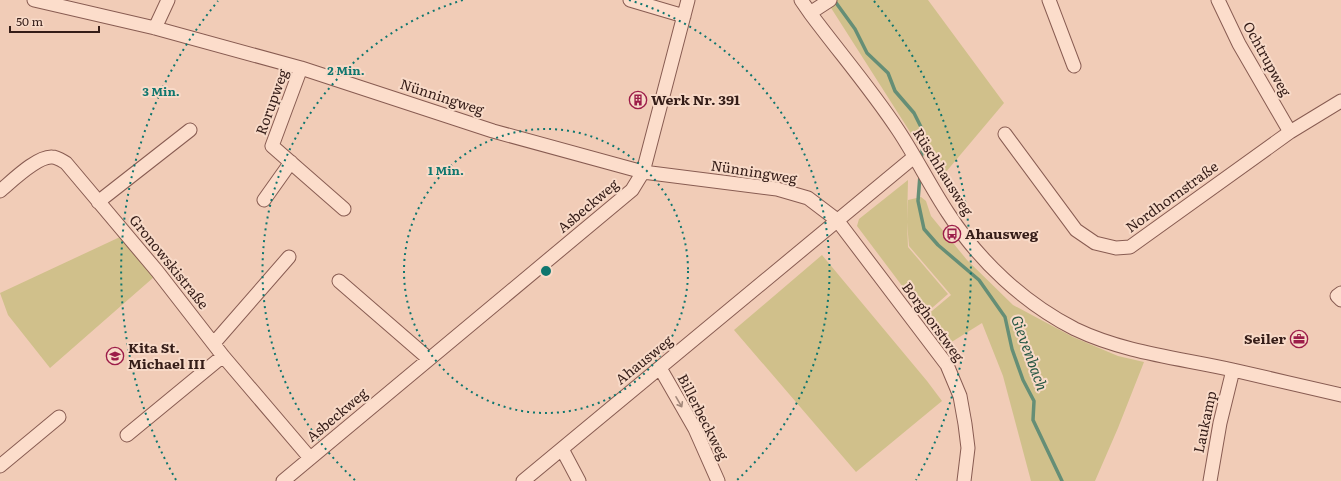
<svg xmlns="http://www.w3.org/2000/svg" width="1341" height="481" font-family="Literata,serif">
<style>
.green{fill:#d0c08b}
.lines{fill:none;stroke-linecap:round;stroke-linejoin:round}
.stream{stroke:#658e76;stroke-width:3.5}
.minor-casing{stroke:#885c52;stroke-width:15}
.minor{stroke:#fcddcb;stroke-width:13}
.oneway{stroke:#a2877a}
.ring{fill:none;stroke:#0f766e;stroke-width:2;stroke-dasharray:2 4}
.labels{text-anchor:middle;stroke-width:4;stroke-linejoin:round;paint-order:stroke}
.street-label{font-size:14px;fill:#351d18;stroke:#f8dac8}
.poi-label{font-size:14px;font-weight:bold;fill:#351d18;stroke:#f8dac8;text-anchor:start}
.water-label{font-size:15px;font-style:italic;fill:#265743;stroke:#f8dac8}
.centre{fill:#0f766e;stroke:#f8dac8;stroke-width:2}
.ring-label{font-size:12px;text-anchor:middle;font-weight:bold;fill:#0f766e;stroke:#f8dac8;stroke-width:4;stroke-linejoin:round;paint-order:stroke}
</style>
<rect width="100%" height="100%" fill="#f1ccb7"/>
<!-- green -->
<path class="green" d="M826,0H928L1004,103L940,179Z
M908,180L907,222L908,247L948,294L924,315L857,226L859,219Z
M921,197L926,201L931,216L967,260L1013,305L1073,337L1118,356L1144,362L1118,428L1095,481H1031L1003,376L982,323L942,348L926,316L951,295L909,246L907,222L908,200Z
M120,237L154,277L50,368L8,315L0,293Z
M822,255L927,381L942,401L856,472L734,330Z"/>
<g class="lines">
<!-- stream -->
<path class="stream" d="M834,0L855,29L867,53L888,73L895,91L914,113L924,133L921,161
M920,175L918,201L924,229L938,245L979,280L1005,317L1012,349L1023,380L1034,401L1033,420L1062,481"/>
<defs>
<path id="minor" d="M34,0L155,28L301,68L493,131L643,172L777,189L808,198L837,220L947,365L960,396L965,424L968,448L964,481
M630,0L684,16
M801,0L810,13C839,52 871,89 898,130C916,157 930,186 948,213C979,261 1024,303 1075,329C1125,353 1180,358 1233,370C1269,378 1305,387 1341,395
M1049,0L1074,66
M1218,0L1239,44L1290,132
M810,13L830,0
M155,28L168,0
M301,68L272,146L344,209
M1005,134L1076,230L1095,243L1116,248L1130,247L1290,132L1341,101
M0,191C12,181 37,156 52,157C57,157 61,160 66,163L157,271L223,356L310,458
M264,200L291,162
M98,202L190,130
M339,281L429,359
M1341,300L1337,296L1341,293
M214,343L289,257
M660,368L695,429L718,481
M127,435L223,356
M562,449L579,481
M0,466L59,417
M283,481L632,190L643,172L688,0
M523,481L914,157
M1210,481L1220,423L1233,370"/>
</defs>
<!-- minor casing -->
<use href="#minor" class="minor-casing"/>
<!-- minor -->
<use href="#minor" class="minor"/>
</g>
<!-- one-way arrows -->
<defs><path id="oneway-shaft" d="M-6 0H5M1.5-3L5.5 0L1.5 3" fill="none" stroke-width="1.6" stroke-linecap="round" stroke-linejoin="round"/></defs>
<use class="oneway" href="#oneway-shaft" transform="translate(679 402) rotate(60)"/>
<!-- distance rings -->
<g class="ring">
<circle cx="546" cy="271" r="142"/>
<path d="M355 480A283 283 0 0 1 463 0M629 0A283 283 0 0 1 737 480"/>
<path d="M176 480A425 425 0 0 1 218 1M874 1A425 425 0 0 1 916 480"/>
</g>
<!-- icons -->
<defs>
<symbol id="building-ring" viewBox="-11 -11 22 22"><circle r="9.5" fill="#f8dac8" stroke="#9c1d49" stroke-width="1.5"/><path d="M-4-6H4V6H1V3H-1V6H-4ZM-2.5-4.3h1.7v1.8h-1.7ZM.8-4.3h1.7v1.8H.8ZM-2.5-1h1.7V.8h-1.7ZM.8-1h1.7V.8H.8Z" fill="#9c1d49"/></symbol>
<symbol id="bus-ring" viewBox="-11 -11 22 22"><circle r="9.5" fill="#f8dac8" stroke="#9c1d49" stroke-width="1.5"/><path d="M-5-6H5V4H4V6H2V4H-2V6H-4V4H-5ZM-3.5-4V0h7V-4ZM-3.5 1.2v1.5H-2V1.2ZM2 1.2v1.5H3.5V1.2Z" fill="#9c1d49"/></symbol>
<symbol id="office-ring" viewBox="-11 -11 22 22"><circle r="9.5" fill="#f8dac8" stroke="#9c1d49" stroke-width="1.5"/><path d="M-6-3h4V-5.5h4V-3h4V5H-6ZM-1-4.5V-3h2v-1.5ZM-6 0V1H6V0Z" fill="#9c1d49"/></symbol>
<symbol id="school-ring" viewBox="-11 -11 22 22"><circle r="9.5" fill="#f8dac8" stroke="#9c1d49" stroke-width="1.5"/><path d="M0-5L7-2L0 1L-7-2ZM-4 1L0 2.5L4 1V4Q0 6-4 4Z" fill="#9c1d49"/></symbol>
</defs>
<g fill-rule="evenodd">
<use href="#building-ring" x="628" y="90" width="20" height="20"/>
<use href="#bus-ring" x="942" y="224" width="20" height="20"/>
<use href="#office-ring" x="1289" y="329" width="20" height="20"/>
<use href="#school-ring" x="105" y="346" width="20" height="20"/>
</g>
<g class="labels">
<!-- street labels -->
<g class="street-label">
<text transform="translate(1267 59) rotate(61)" y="5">Ochtrupweg</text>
<text transform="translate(442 97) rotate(18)" y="5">Nünningweg</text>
<text transform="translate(272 102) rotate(-70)" y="5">Rorupweg</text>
<text transform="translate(754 172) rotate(9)" y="5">Nünningweg</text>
<text transform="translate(943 172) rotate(58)" y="5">Rüschhausweg</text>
<text transform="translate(1172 197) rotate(-36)" y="5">Nordhornstraße</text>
<text transform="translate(588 206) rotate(-40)" y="5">Asbeckweg</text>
<text transform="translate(169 262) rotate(51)" y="5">Gronowskistraße</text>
<text transform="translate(933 322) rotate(54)" y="5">Borghorstweg</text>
<text transform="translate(644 360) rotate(-39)" y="5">Ahausweg</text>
<text transform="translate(337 415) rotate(-40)" y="5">Asbeckweg</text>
<text transform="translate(703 417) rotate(63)" y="5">Billerbeckweg</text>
<text transform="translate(1205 422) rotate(-78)" y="5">Laukamp</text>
</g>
<!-- poi labels -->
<g class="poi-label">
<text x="651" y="105">Werk Nr. 391</text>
<text x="965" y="239">Ahausweg</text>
<text x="1286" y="344" text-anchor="end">Seiler</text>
<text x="128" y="353">Kita St.<tspan x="128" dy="16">Michael III</tspan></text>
</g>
<!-- water labels -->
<g class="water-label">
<text transform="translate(1029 353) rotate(70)" y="5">Gievenbach</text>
</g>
</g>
<circle cx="546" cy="271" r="6" class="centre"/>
<g class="ring-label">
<text x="346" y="75">2 Min.</text>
<text x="161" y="96">3 Min.</text>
<text x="446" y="175">1 Min.</text>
</g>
<!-- scale -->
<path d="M10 26v6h89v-6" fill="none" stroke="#351d18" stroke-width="2"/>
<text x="16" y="26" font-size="12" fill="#351d18" stroke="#f8dac8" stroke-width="3" paint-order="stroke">50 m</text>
</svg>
